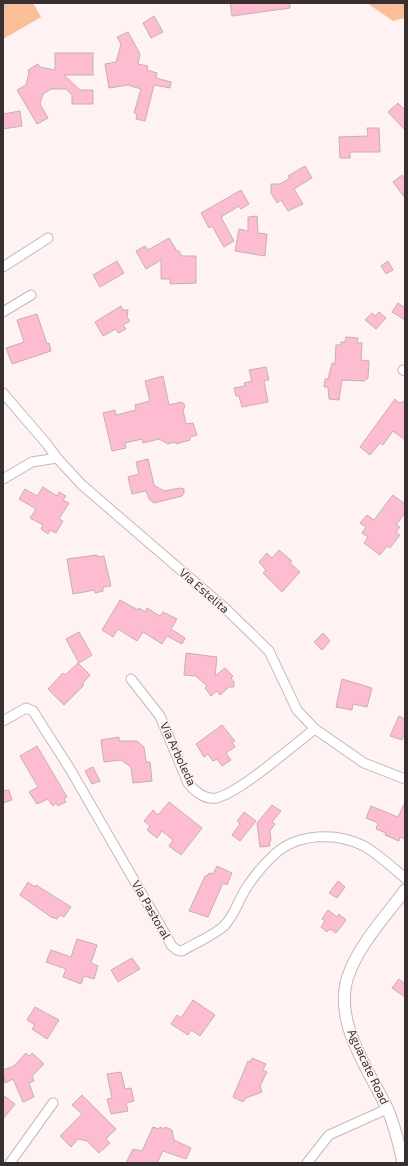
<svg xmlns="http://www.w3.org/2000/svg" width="408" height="1166" font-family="'Exo 2',sans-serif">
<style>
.green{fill:#f8bf98}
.building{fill:#febcd0;stroke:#c3b0b5}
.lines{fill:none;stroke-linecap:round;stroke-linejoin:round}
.minor-casing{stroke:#c9b6b6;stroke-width:11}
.tertiary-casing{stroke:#c9b6b6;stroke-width:13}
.minor{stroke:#fff;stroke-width:9}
.tertiary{stroke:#fff;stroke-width:11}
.labels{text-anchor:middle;stroke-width:3;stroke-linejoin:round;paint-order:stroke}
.street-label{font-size:12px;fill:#383030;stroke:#fff2f2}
</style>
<rect width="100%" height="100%" fill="#fff2f2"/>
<!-- green -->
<path class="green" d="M3,3H33L41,17L3,39Z
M367,3H405V18L393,21Z"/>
<!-- building -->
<path class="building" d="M230,3H290V8L232,16Z
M154,16L163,32L151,38L143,23Z
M128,32L140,54L138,64L148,66L147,70L157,73L156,78L171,82L170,88L154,85L145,121L136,119L137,114L134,113L141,89L128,85L109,88L105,64L116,62L121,44L117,37Z
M55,53H93V75H64L80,90H93V104H72V95L66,89H51L43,94L40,104L48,118L37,124L17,90L26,85L29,73L28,70L38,64L40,67L55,70Z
M398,103L405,110V130L388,112Z
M20,111L22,126L3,129V114Z
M367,128H379L380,152H350V158H340L339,137L368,136Z
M305,166L312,178L294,189L303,204L288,211L281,200L277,203L271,193V184H280L290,178L288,176Z
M402,175L405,179V198L393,182Z
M241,190L249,204L241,209L239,206L221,217L234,241L224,247L212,226L209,228L201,213Z
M257,216L258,233L267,234L265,256L235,251L239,229L248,231V217Z
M169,238L177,251H179L182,256H196V283L170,284V279H161V260L146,269L136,251L145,246L148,250Z
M117,261L124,273L100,287L93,275Z
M388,261L393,270L386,274L381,266Z
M398,303L405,308V320L392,312Z
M121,306L123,310H128L127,317L130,321L123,325L126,329L118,333L116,329L103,336L95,322Z
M379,312L386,318L376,329L365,320L372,313L375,316Z
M37,314L47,344L49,343L51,351L12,364L6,348L24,342L17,320Z
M346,337L358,338L357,343H362L361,360L369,361L368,378L364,381L342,380L339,400L329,399L328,387H324L325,379H328L332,363L335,364L336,345H341V342H345Z
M266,367L269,380L264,381L268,402L242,407L239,396H236L234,388L245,386L244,383L252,381L249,370Z
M163,376L169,405L181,402L184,404L185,407L183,410L186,424L193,423L197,435L190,437V440L176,444L175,442L168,444L159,439L143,443L142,439L125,443L126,448L112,451L103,413L115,410L116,415L136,410L135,405L150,401L145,381Z
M395,399L399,403L405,401V440L393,431L383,445L380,443L370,455L360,447Z
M148,459L154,485L164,491L180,488L184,489V493L182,496L154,503L149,499L146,491L132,494L128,477L139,474L136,462Z
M43,487L57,496L59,492L66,496L63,500L69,503L59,519L63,521L56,533L50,530L48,534L41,529L43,525L30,518L36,509L19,499L25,489L37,496Z
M393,495L405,504V513L396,525L400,527L396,532L400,535L390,548L387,546L380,555L364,543L368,537L362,533L366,527L360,523L367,515L374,520Z
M279,550L292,561L290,563L300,572L282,592L263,573L266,570L259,562L267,553L272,558Z
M97,555V557L104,556L111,586L103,587V591L95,593V590L73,594L67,559Z
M120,600L138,610L139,608L145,612L147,608L160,616L163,612L177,619L171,629L185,638L182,644L167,636L162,644L143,632L137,641L118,629L113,637L102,630Z
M79,632L92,655L79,663L66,639Z
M323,633L330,641L322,650L314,642Z
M186,653L217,657L215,676L225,668L233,676L231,678L234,682V687H229L220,695L217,691L211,696L205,688L207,686L196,676L184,675Z
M78,663L90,675L82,684L84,685L64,705L48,689L63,673L65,675Z
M342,679L372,688L367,707L353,704L352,710L336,707Z
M399,716L405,719V732L402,740L390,736Z
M222,725L235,741L232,742L235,747L226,753L231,760L222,766L217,759L213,761L208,754L204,757L196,744Z
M119,737V741H137L144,747L146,762H150L152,781L133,783L131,767L121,760L104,762L101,740Z
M37,746L67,797L64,799L66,802L58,806L56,803L53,806L48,799L37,804L29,792L38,787L20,756Z
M93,767L100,781L92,784L85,771Z
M9,790L12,800L3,803V791Z
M169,802L202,828L181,855L169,846L173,840L162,831L157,838L147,830L150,826L144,821L153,810L158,815Z
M405,802V839L400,837L399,841L385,835L386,833L376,829L378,823L366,818L371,806L398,817Z
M272,805L281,811L272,822L275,824L270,831L271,841H269L270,846L260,847L257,823Z
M244,812L256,821L240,841L232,835L240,824L237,821Z
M217,866L232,873L227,885L223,883L208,917L189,911L205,876H207L209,873L213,874Z
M338,881L345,887L337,898L329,893Z
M28,882L35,887L36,885L71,907L64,917L60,915L57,919L51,917L20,895Z
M328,910L337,917L339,914L346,920L336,933L330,929L327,932L321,927L325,921L322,919Z
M77,939L97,945L91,963L98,966L94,979L84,976L81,984L63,977L66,969L46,962L51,950L71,957Z
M132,958L140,969L118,982L111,970Z
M399,979L405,984V997L392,988Z
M193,1000L215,1015L200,1036L191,1030L188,1035L171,1024L177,1015L181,1018Z
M35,1007L59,1020L47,1039L32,1029L35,1025L27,1020Z
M26,1053L29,1056L32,1053L44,1064L32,1076L34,1081L29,1083L34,1097L23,1102L13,1079L5,1083L3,1070L14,1066Z
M252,1058L266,1064L263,1070L267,1072L260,1086L262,1092L246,1098L243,1102L233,1097L248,1061L250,1062Z
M121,1072L125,1089L131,1088L134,1101L126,1103L128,1111L111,1114L107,1099L112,1098L107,1074Z
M3,1095L15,1104L3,1119Z
M82,1095L116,1129L106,1139L110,1143L99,1153L87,1141L78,1139L71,1147L60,1136L82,1114L72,1105Z
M153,1127L159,1129L160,1127L164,1129L165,1127L172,1130L174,1140L191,1148L186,1159L163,1151L157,1163H126L133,1149L142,1151Z"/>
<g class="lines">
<defs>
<path id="minor" d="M3,267L48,238
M3,312L31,295
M403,370L405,371
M3,393L46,443L57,458L82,485L226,609L269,651L297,710L315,729L364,763L405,779
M3,479L32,462L57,458
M131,679L160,716L188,783C194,791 205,800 216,798C240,793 293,745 315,729
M3,721L26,708L33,711L70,769L172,946L177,950L182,951C195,943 213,936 224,926C236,914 239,897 249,884C256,874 265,863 275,854C298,833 337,832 364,846C378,854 392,867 405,878
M10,1163L53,1103
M307,1163L329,1135L387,1109"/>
<path id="tertiary" d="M403,1163C399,1144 395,1126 387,1108C367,1067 330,1017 350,971C362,941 386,916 405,890"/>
</defs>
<!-- minor casing -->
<use href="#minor" class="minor-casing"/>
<!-- tertiary casing -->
<use href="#tertiary" class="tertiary-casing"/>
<!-- minor -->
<use href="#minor" class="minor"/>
<!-- tertiary -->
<use href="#tertiary" class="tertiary"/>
</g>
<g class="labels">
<!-- street labels -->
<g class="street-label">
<text transform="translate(204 591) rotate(41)" y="4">Via Estelita</text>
<text transform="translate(178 754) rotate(65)" y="4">Via Arboleda</text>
<text transform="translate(151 910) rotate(60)" y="4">Via Pastoral</text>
<text transform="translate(368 1067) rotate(65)" y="4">Aguacate Road</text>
</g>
</g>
<!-- border -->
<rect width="408" height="1166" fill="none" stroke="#383030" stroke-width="8"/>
</svg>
